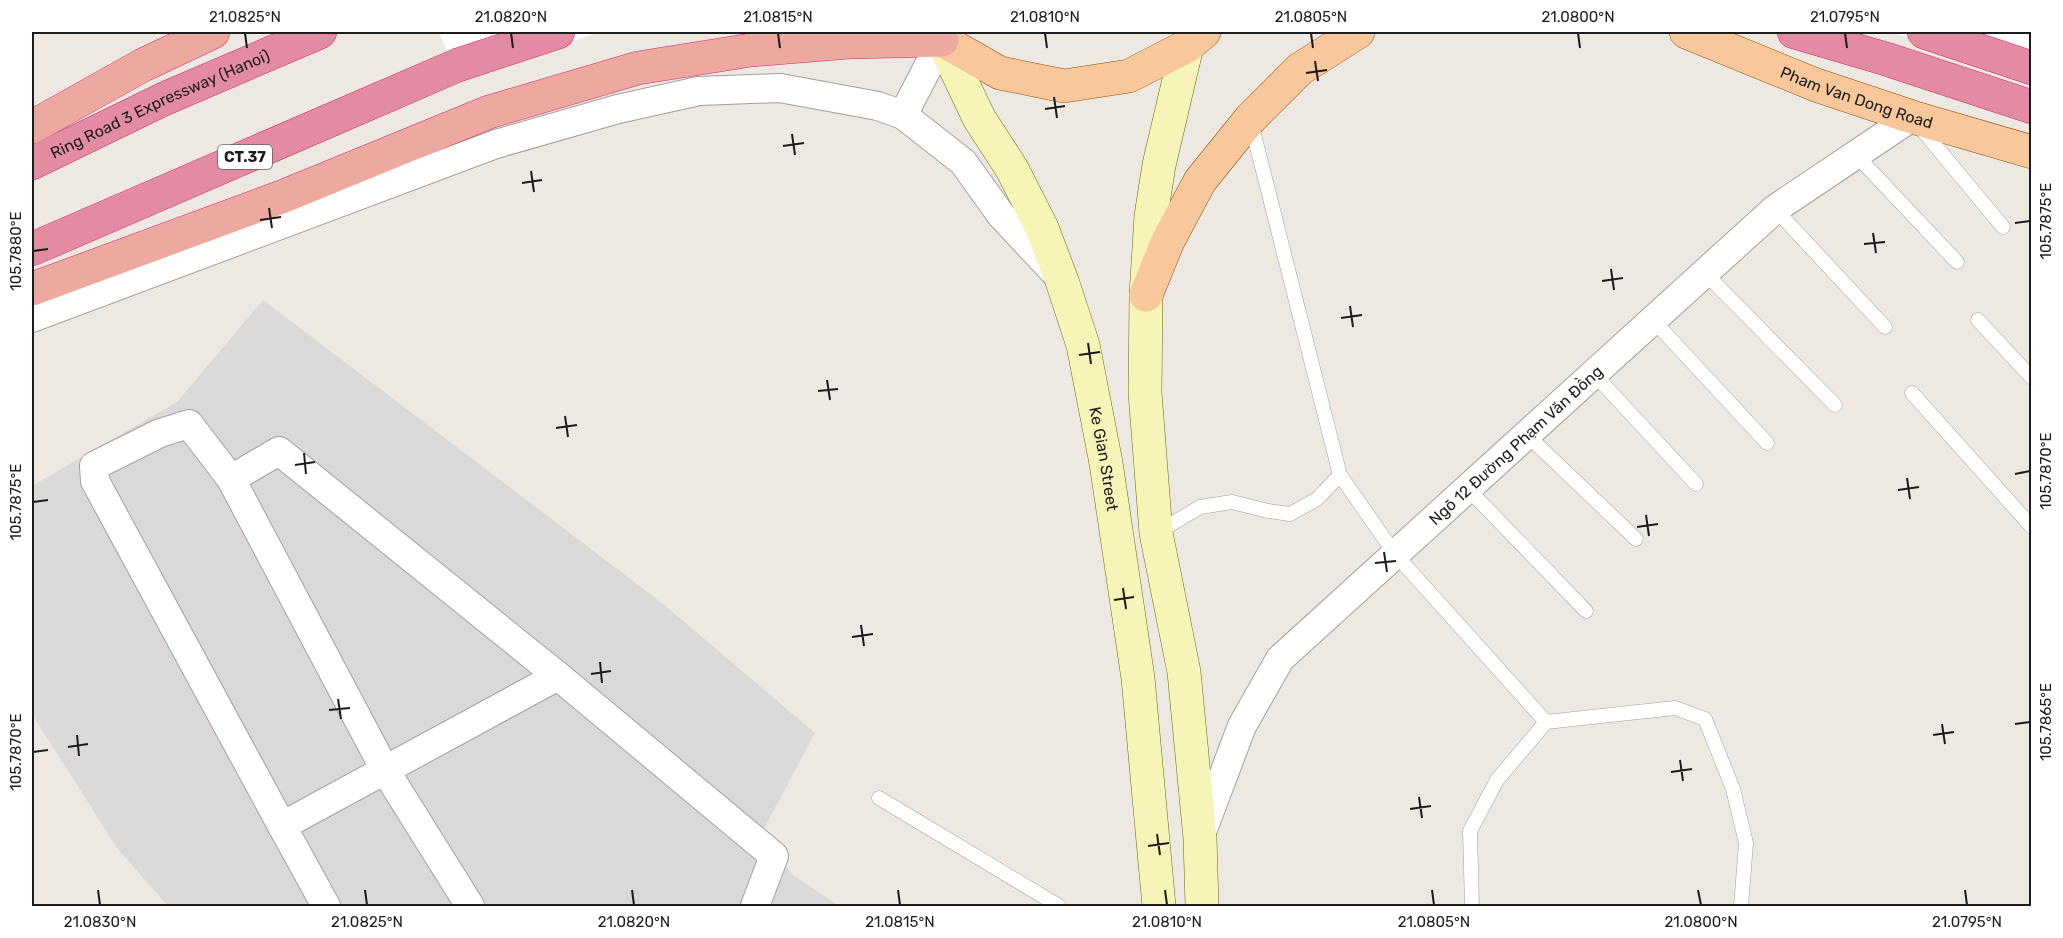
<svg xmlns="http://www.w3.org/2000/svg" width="2063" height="938" font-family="Rubik,sans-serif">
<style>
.residential{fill:#dad8d9}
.pier{fill:#fff}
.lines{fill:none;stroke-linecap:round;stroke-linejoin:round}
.service-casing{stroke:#a0a0a0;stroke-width:15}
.minor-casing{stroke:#a0a0a0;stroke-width:30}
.secondary-casing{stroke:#6b6d08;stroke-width:34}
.primary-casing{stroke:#8e5405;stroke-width:34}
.trunk-casing{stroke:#cf2a72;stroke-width:34}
.motorway-casing{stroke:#cf2a72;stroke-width:34}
.service{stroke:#fff;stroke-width:14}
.minor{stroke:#fff;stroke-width:28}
.secondary{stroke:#f6f4b6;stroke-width:33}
.primary{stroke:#f8c79b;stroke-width:33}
.trunk{stroke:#eda99f;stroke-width:33}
.motorway{stroke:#e28ba3;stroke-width:33}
.ticks{fill:none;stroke:#1c1c1c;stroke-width:2}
.labels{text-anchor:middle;stroke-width:6;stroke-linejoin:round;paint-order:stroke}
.shield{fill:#fff;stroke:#606060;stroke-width:1.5}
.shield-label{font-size:15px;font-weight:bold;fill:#1c1c1c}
.street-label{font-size:16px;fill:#1c1c1c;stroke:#fff}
.neatline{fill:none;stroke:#1c1c1c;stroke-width:2}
.ticks-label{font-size:15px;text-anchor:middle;fill:#1c1c1c}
</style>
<rect width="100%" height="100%" fill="#ede8e1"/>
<!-- residential -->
<path class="residential" d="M263,300L662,603L815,733L761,834L793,875L839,906H168L117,848L32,714V486L177,402Z"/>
<!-- pier -->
<path class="pier" d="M439,32H600L458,79Z
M1891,32H2031V80L1977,59Z"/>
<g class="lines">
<defs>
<path id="service" d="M1251,123L1340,475L1395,554L1546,722L1497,780L1470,831L1472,906
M1919,126L2003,227
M1855,154L1957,262
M1775,209L1885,327
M1705,273L1835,405
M1653,320L1767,443
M1978,320L2032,378
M1594,374L1696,484
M1912,393L2032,527
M1527,435L1636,539
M1467,488L1586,611
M1158,532L1200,507L1232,502L1268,511L1290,514L1317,499L1340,475
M1546,722L1675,708L1705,719L1733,789L1746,843L1741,906
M879,798L1059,906"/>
<g id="minor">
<path d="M903,115L942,40"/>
<path d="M32,318L496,144L618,109L699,91L780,88L878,106L903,115L963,162L1001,215L1059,277"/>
<path d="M231,479L279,451L558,676L774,856L755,906"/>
<path d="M282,826L95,481L94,466L160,433L189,424L231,479L385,770L470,906"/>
<path id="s1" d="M1200,837L1242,726L1280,659L1775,209L1912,117"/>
<path d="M326,906L282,826L558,676"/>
</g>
<g id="secondary">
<path id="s2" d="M942,40L979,118L1012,169L1042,228L1062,281L1083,345L1106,463L1138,678L1159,906"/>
<path d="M1187,46L1159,165L1151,216L1146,295L1145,393L1156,533L1184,672L1200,838L1202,906"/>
</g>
<g id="primary">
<path d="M934,32L942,40L1000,73L1064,86L1129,76L1187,46L1204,32"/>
<path id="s3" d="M1686,32L1816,85L1912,117L2032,152"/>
<path d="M1146,295L1168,241L1200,181L1250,119L1300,69L1358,32"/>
</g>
<path id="trunk" d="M32,127L143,65L213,32
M32,289L284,196L489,112L638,68L751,50L849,42L942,40"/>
<g id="motorway">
<path d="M1794,32L1886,59L2032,107"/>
<path d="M1924,32L2032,68"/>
<path id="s4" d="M32,163L166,98L320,32"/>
<path d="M32,249L458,65L558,32"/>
</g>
</defs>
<!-- service casing -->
<use href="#service" class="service-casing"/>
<!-- minor casing -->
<use href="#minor" class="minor-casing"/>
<!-- secondary casing -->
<use href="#secondary" class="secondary-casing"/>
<!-- primary casing -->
<use href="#primary" class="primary-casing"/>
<!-- trunk casing -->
<use href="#trunk" class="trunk-casing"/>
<!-- motorway casing -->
<use href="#motorway" class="motorway-casing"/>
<!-- service -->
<use href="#service" class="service"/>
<!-- minor -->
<use href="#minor" class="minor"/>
<!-- secondary -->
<use href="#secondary" class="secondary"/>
<!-- primary -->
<use href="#primary" class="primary"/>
<!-- trunk -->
<use href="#trunk" class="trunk"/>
<!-- motorway -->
<use href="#motorway" class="motorway"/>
</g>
<!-- ticks -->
<path class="ticks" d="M245,33L247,48M511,33L513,48M778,33L780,48M1045,33L1047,48M1311,33L1313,48M1578,33L1580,48M1845,33L1847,48M1315,61L1318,81M1306,73L1327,70M1054,97L1057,118M1045,109L1065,106M792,134L795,155M783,146L804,143M531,171L534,192M522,183L542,180M269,208L272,228M260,220L281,217M2015,223L2030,221M1873,233L1876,253M1864,244L1885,242M33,251L48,249M1611,269L1614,290M1602,281L1623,278M1350,306L1353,327M1341,318L1362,315M1088,343L1091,364M1079,355L1100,352M827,380L830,400M818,391L838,389M565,416L568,437M556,428L577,425M304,453L306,474M295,465L315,462M2015,474L2030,471M1907,478L1910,499M1898,490L1919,487M33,502L48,500M1646,515L1649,536M1637,527L1658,524M1384,552L1387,572M1375,563L1396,561M1123,588L1126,609M1114,600L1134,597M861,625L864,646M852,637L873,634M600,662L602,683M591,674L611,671M338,699L341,719M329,710L350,708M1942,724L1945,744M2015,724L2030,722M77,735L79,756M1933,735L1954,732M68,747L88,744M33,752L48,750M1680,760L1683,781M1671,772L1692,769M1419,797L1422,818M1410,809L1431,806M1157,834L1160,855M1148,846L1169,843M98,890L100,905M365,890L367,905M632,890L634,905M898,890L900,905M1165,890L1167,905M1432,890L1434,905M1698,890L1701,905M1965,890L1967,905"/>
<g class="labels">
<!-- shield labels -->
<rect class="shield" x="218" y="145" width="54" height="24" rx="4.5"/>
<g class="shield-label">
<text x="245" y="162">CT.37</text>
</g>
<!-- street labels -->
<g class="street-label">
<text dy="6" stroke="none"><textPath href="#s3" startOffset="183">Pham Van Dong Road</textPath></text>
<text dy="6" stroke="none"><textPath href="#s4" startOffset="141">Ring Road 3 Expressway (Hanoi)</textPath></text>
<text dy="6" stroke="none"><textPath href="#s1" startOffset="514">Ngõ 12 Đường Phạm Văn Đồng</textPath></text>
<text dy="6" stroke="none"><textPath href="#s2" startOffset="453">Ke Gian Street</textPath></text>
</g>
</g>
<!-- border -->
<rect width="2063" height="938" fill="none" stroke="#ffffff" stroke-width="66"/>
<rect x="33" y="33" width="1997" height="872" class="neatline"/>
<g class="ticks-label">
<text x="245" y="22">21.0825°N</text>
<text x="511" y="22">21.0820°N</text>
<text x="778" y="22">21.0815°N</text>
<text x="1045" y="22">21.0810°N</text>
<text x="1311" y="22">21.0805°N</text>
<text x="1578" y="22">21.0800°N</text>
<text x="1845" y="22">21.0795°N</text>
<text transform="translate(2046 221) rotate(-90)" y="5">105.7875°E</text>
<text transform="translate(16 251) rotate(-90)" y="5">105.7880°E</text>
<text transform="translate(2046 471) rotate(-90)" y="5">105.7870°E</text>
<text transform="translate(16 502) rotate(-90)" y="5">105.7875°E</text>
<text transform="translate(2046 722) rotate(-90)" y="5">105.7865°E</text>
<text transform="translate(16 752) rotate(-90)" y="5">105.7870°E</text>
<text x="100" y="927">21.0830°N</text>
<text x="367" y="927">21.0825°N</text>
<text x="634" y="927">21.0820°N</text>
<text x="900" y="927">21.0815°N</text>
<text x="1167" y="927">21.0810°N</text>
<text x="1434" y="927">21.0805°N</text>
<text x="1701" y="927">21.0800°N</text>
<text x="1967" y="927">21.0795°N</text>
</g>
</svg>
